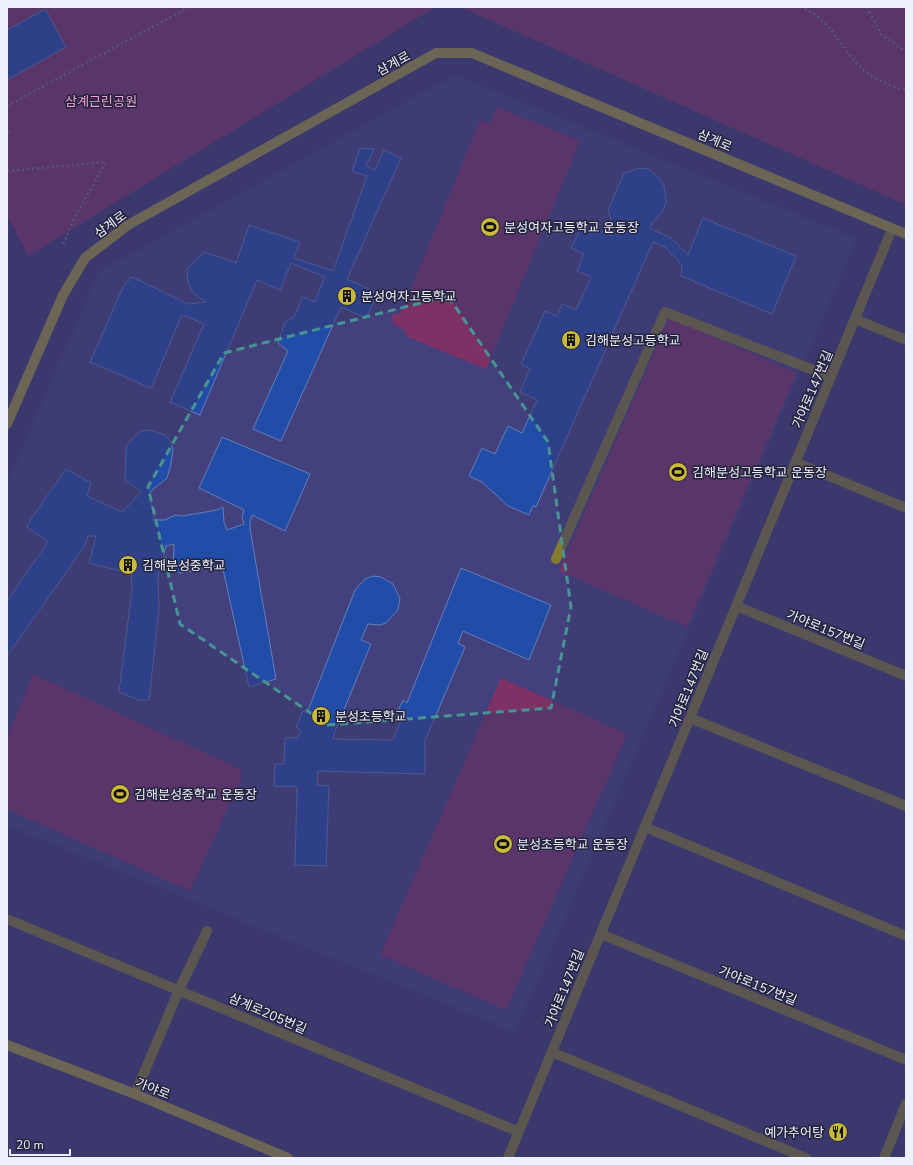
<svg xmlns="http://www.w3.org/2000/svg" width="913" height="1165" font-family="'Nunito Sans','Noto Sans KR',sans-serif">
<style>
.built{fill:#43407e}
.green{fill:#7e3164}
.building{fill:#214da9;stroke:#637fb6}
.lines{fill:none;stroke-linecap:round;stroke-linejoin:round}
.path{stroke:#75749d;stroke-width:2.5;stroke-dasharray:2 3;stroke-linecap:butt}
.lane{stroke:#847b2e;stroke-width:10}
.street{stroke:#847b2e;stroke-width:10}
.secondary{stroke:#a69b39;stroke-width:10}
.marked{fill:none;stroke:#479492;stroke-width:3;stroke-dasharray:8 5;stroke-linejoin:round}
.labels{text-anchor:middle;stroke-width:3;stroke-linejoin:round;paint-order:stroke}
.street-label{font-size:13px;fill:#eff0fd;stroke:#23233c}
.park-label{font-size:13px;fill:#f2a2d3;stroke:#23233c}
.poi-label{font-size:13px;fill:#eff0fd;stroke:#23233c;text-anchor:start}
</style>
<rect width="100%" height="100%" fill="#3a386e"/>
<!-- built -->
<path class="built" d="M455,75L857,239L515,1032L7,825V484L99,272Z"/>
<!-- green -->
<path class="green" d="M7,7H435L28,256L7,215Z
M461,7H906V205L460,7Z
M497,107L580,141L486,369L408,337L403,329L393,324L392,314L401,313L480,120L490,124Z
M669,318L797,373L687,627L559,571Z
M33,674L238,768L241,772V779L190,891L7,809V738Z
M501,678L627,734L506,1010L380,955Z"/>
<!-- building -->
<path class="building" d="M45,9L66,47L7,80V30Z
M360,148L374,149L366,166L375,170L384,150L401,158L347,279L378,293L366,318L341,307L281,441L253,429L288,351L278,343L285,322L294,317L303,297L314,302L325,277L291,263L280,290L257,280L200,415L170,402L204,324L182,315L151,388L90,362L123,287L132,277L188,304L206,302L194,294L188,283L187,269L204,252L236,263L249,225L300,242L294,258L333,271L367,176L352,171Z
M639,168L648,169L659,178L664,185L666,201L664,209L649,228L671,238L688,255L703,218L796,256L772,314L681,276L682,265L665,247L653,242L536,507L533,506L529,515L508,506L482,482L469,476L482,448L495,454L508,426L522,433L537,400L520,392L530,369L521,364L545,311L557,316L562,304L576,310L591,277L577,271L584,254L571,248L583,223L612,236L616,227L610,224L611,220L608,210L624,173Z
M149,430L165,435L170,441L173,449L171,464L167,478L150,492L151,505L155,511L153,520H165L175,515L182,516L217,510L223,507L224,522L227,530L244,524L242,517L244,510L199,488L222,437L310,474L285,531L252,515L250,522V529L276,679L249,687L222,565L181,573L173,571L174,544L166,546L158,577L159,609L149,700H139L119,692L132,590L131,567L125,572L89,563L96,536H88L86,543L79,554L7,656V601L48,542L27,527L30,520L66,469L91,483L87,496L122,512L141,492L125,479L126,446L135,436L142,431Z
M461,568L551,605L529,660L463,631L458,643L465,647L425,741V774L318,771L317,785L329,786L326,866L295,865L297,787L274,786L275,764H284L285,738H297L301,730L296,727L303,711L307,713L355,590L365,579L373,576L381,577L393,584L400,599L398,610L386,623L380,625L368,624L361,640L371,644L336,729L333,739L393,740L402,718L396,715L403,700L407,703Z"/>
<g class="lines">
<!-- path -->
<path class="path" d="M800,7C832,17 843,56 869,74C879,81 895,88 906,90
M867,7L881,34L906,52
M7,106L189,7
M7,127L9,130L7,140
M7,171L106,162L74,219L63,245"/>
<!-- lane -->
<path class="lane" d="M556,559L665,312L831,377"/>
<!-- street -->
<path class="street" d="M855,319L906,340
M795,462L906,508
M736,606L906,676
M690,718L906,806
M645,827L906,936
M7,919L519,1132
M601,934L906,1060
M552,1052L806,1158
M135,1094L179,990L207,931
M508,1158L892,229
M884,1158L906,1104"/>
<!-- secondary -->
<path class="secondary" d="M7,424L63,295L85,258L128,225L436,53H472L906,234
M7,1045L135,1094L288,1158"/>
</g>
<!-- marked area -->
<path d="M0 0H913V1165H0ZM448,296L548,442L571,607L551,708L328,725L180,624L148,487L224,353Z" fill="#3a386e" fill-opacity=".55" fill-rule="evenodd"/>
<path class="marked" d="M448,296L548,442L571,607L551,708L328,725L180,624L148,487L224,353Z"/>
<!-- icons -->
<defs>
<symbol id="stadium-disc" viewBox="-11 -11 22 22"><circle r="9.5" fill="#c9ba3a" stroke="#23233c"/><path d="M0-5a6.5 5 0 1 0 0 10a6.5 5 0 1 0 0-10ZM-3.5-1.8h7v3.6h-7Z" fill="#111"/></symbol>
<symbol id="building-disc" viewBox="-11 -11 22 22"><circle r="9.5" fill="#c9ba3a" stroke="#23233c"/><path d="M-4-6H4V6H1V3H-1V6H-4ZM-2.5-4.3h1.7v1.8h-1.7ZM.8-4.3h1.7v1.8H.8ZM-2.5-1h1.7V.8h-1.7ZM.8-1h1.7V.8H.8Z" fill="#111"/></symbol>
<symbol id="restaurant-disc" viewBox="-11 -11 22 22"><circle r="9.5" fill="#c9ba3a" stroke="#23233c"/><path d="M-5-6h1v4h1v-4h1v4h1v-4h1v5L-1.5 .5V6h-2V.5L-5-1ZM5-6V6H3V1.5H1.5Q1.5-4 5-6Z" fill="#111"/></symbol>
</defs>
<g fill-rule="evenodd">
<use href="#stadium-disc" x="479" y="216" width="22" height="22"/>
<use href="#building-disc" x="336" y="285" width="22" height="22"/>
<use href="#building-disc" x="560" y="329" width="22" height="22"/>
<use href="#stadium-disc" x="667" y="461" width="22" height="22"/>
<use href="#building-disc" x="117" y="554" width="22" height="22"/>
<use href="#building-disc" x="310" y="705" width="22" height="22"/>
<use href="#stadium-disc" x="109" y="783" width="22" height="22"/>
<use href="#stadium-disc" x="492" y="833" width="22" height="22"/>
<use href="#restaurant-disc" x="827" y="1121" width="22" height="22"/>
</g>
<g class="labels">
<!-- street labels -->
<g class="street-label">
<text transform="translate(393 63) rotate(-29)" y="5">삼계로</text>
<text transform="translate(715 140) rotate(23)" y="5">삼계로</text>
<text transform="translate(110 224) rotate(-36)" y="5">삼계로</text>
<text transform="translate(812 389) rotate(-67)" y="5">가야로147번길</text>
<text transform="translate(826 629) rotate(22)" y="5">가야로157번길</text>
<text transform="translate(688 688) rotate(-68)" y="5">가야로147번길</text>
<text transform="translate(758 985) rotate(22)" y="5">가야로157번길</text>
<text transform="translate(564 988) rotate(-68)" y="5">가야로147번길</text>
<text transform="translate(268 1013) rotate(23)" y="5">삼계로205번길</text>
<text transform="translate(153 1088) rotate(22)" y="5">가야로</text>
</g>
<!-- park labels -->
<g class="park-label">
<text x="101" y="106">삼계근린공원</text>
</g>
<!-- poi labels -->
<g class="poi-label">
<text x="504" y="232">분성여자고등학교 운동장</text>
<text x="361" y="301">분성여자고등학교</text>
<text x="585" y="345">김해분성고등학교</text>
<text x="692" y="477">김해분성고등학교 운동장</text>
<text x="142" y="570">김해분성중학교</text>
<text x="335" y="721">분성초등학교</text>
<text x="134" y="799">김해분성중학교 운동장</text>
<text x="517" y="849">분성초등학교 운동장</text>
<text x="824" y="1137" text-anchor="end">예가추어탕</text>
</g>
</g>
<!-- border -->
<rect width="913" height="1165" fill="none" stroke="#eff0fd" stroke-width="16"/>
<!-- scale -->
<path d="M10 1149v6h60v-6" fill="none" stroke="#eff0fd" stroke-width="2"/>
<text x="16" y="1149" font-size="12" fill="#eff0fd" stroke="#23233c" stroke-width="3" paint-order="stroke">20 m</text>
</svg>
